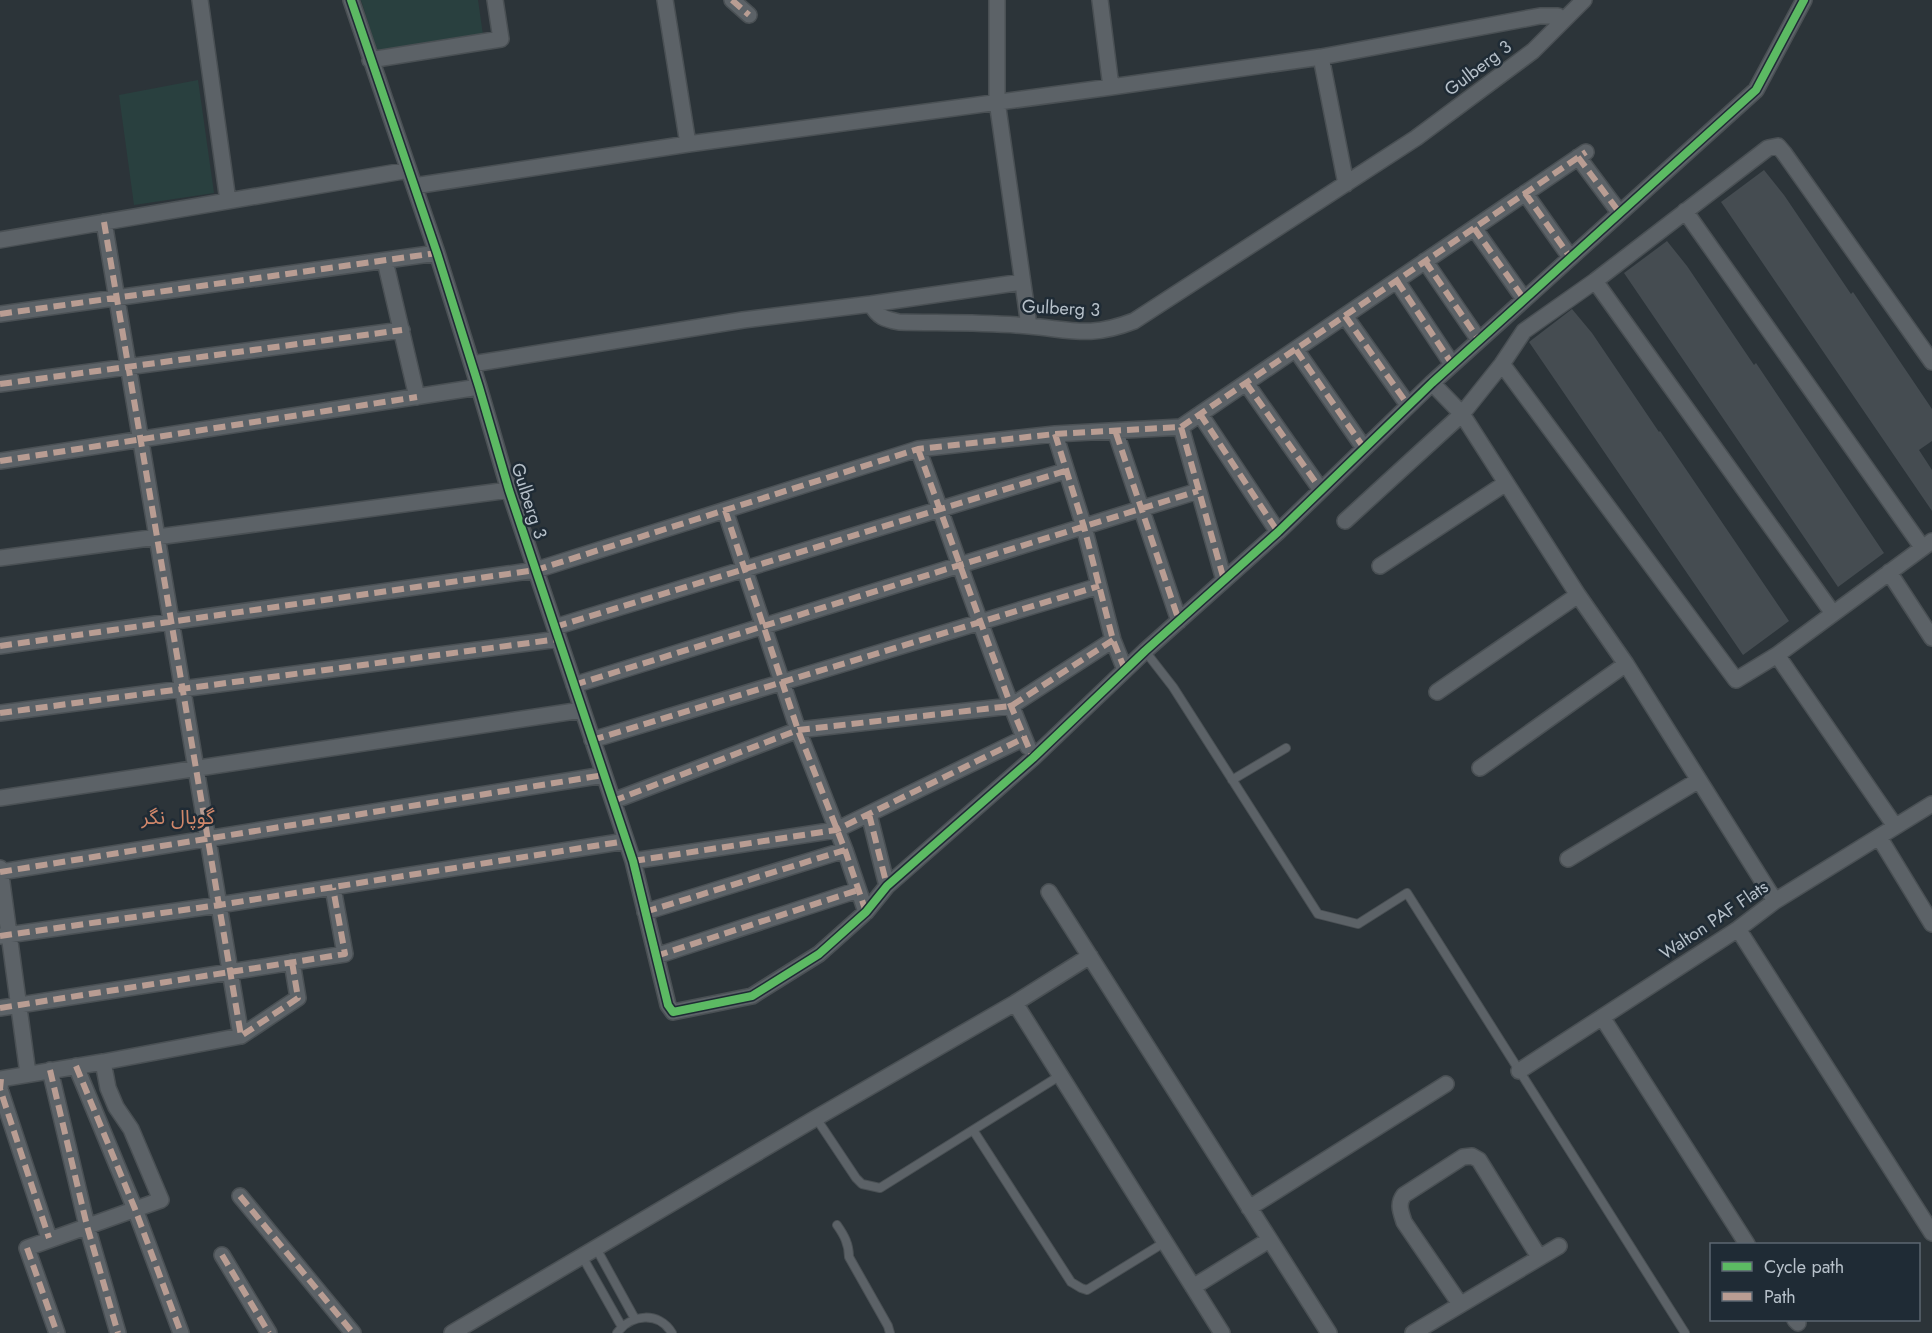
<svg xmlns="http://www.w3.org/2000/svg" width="1932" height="1333" font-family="Jost,'Noto Sans Arabic',sans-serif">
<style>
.green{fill:#29403f}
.building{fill:#454c51}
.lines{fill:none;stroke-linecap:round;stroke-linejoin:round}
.service-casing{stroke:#4a5054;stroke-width:10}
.minor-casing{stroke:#4a5054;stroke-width:18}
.service{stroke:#5c6267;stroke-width:8}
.minor{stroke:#5c6267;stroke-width:15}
.quiet{stroke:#b99d93;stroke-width:6;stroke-dasharray:12 6;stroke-linecap:butt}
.cycleway-casing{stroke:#1f2b35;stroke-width:11}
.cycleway{stroke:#5cba63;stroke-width:8}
.labels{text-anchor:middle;stroke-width:5;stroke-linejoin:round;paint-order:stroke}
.street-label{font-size:18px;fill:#b7c1ca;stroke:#1f2b35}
.neighbourhood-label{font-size:20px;fill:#d1876a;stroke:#1f2b35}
</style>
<rect width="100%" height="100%" fill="#2c3439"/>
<!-- green -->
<path class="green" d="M361,0H478L483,35L378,54Z
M198,80L214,193L134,205L119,95Z"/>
<!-- building -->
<path class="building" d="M1764,170L1784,195L1851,294L1853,292L1932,409V441L1919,450L1932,470V511L1721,202Z
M1667,241L1687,266L1754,365L1756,363L1884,553L1838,587L1624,273Z
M1572,309L1592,333L1659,432L1660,431L1789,621L1743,655L1529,342Z"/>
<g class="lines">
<defs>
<path id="service" d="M1145,651L1173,687L1318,914L1358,924L1407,893L1685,1333
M1232,780L1286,748
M816,1118L856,1178L862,1184L880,1188L1061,1075
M973,1130L1071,1282L1081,1288L1087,1290L1165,1242
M837,1225C844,1235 849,1244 849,1257L888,1326L890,1333
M596,1248L635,1319
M582,1256L622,1327
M617,1333C631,1314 659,1311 672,1333"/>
<path id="minor" d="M200,0L228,201
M351,0L437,253L479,387L509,490L633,861L668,1005L673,1012L752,996L819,954L866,912L887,886L1033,758L1145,651L1278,532L1432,383L1756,90L1804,0
M665,0L688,144
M732,0L749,15
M997,0V101L1029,326
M1100,0L1111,87
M1321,57L1346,184
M370,60L501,39L495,0
M1578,157L1619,212
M414,186L688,144L1111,87L1321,57L1540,16H1558L1563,21
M1525,193L1570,257
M1685,211L1922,547
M104,222L241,1036
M1474,228L1524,299
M0,240L409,170
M385,261L417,397
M1425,261L1479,340
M1397,281L1452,364
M1595,281L1832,612
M871,304L1022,282
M0,314L437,253
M1345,316L1408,405
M1296,350L1364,448
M472,364L743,320L871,304C878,317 884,319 899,322C942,323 986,322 1029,326C1073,330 1090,338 1134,321L1416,138L1533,51L1584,0
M1502,364L1736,680L1777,655L1932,541
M1246,383L1321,490
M1432,383L1462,414L1578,595L1626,664L1775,901
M0,384L402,330
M1200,414L1278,532
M1181,427L1224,580
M1116,433L1179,621
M1055,434L1084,527L1113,640L1125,670
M918,449C955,548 987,649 1028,747
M0,461L479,387
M725,510L798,730L845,850L866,912
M1345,521L1462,414L1502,364L1524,331L1595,281L1768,148L1778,146L1784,153L1932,362
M0,558L509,490
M1380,566L1506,483
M1889,572L1932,638
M555,627L1065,471
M0,646L536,570L918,449L1055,434L1181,427L1586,152
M1777,655L1895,826
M574,685L1198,491
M1437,692L1578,595
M0,713L559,639
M592,740L1099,586
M1480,768L1626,664
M0,798L582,710
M613,801L798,730L1011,706L1113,640
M869,814L887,886
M1879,837L1932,924
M1568,859L1699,780
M633,861L836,830L1024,738
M0,868L28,1074
M0,872L604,775
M1049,892L1329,1333
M645,912L845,850
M1738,929L1932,1233
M0,936L219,905L626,841
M656,956L858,890
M1015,1003L1222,1333
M0,1008L345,954L333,888
M1602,1017L1747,1244
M103,1062L241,1036L298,998L292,962
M76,1066L135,1209L181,1333
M50,1070L87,1226L118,1333
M1519,1071L1738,929L1775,901L1932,804
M0,1079L103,1062L108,1088L116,1107L131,1129L161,1200L27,1248L57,1333
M1,1079L0,1089L49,1238
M240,1196L353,1333
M1249,1208L1446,1084
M222,1255L269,1333
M1193,1287L1269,1240
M1460,1304L1404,1222C1401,1212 1397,1204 1404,1195L1463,1157L1472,1156L1479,1160L1539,1257
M1795,1320L1798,1323
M452,1333L816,1118L1015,1003L1090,956
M1413,1333L1559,1246"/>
</defs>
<!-- service casing -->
<use href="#service" class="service-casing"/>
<!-- minor casing -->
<use href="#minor" class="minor-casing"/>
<!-- service -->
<use href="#service" class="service"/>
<!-- minor -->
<use href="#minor" class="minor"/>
<!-- quiet -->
<path class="quiet" d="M732,0L749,15
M1578,157L1619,212
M1525,193L1570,257
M104,222L241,1036L298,998L292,962
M1474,228L1524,299
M1425,261L1479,340
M1397,281L1452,364
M0,314L437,253
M1345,316L1408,405
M1296,350L1364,448
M1246,383L1321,490
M0,384L402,330
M1200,414L1278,532
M1181,427L1224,580
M1116,433L1179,621
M1055,434L1084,527L1113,640L1125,670
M918,449L1011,706L1033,758
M0,461L417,397
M725,510L798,730L845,850L866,912
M555,627L1065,471
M0,646L536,570L918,449L1055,434L1181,427L1586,152
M574,685L1198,491
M0,713L559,639
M592,740L1099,586
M613,801L798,730L1011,706L1113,640
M869,814L887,886
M633,861L836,830L1024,738
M0,872L604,775
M645,912L845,850
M0,936L219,905L626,841
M656,956L858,890
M0,1008L345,954L333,888
M76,1066L135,1209L181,1333
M50,1070L87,1226L118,1333
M1,1079L0,1089L49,1238
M240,1196L353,1333
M27,1248L57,1333
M222,1255L269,1333"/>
<defs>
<path id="cycleway" d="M351,0L437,253L479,387L509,490L633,861L668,1005L673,1012L752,996L819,954L866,912L887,886L1033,758L1145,651L1278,532L1432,383L1756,90L1804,0"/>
</defs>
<!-- cycleway casing -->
<use href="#cycleway" class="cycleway-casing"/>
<!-- cycleway -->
<use href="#cycleway" class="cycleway"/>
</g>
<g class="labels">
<!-- street labels -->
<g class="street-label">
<text transform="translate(1478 68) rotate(-37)" y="6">Gulberg 3</text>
<text transform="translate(1061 308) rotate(3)" y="6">Gulberg 3</text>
<text transform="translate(529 501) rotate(72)" y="6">Gulberg 3</text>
<text transform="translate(1714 920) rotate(-34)" y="6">Walton PAF Flats</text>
</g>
<!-- neighbourhood labels -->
<g class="neighbourhood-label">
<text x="178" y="824">گوپال نگر</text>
</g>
</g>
<!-- legend -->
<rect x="1710" y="1243" width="210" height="78" fill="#1f2b35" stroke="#5c6771" stroke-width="1.5"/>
<rect x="1722" y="1262" width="30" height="9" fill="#5cba63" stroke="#5c6771" stroke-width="1.5"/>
<text x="1764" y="1273" font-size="18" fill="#b7c1ca">Cycle path</text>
<rect x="1722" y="1292" width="30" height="9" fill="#b99d93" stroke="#5c6771" stroke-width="1.5"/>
<text x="1764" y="1303" font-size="18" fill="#b7c1ca">Path</text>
</svg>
